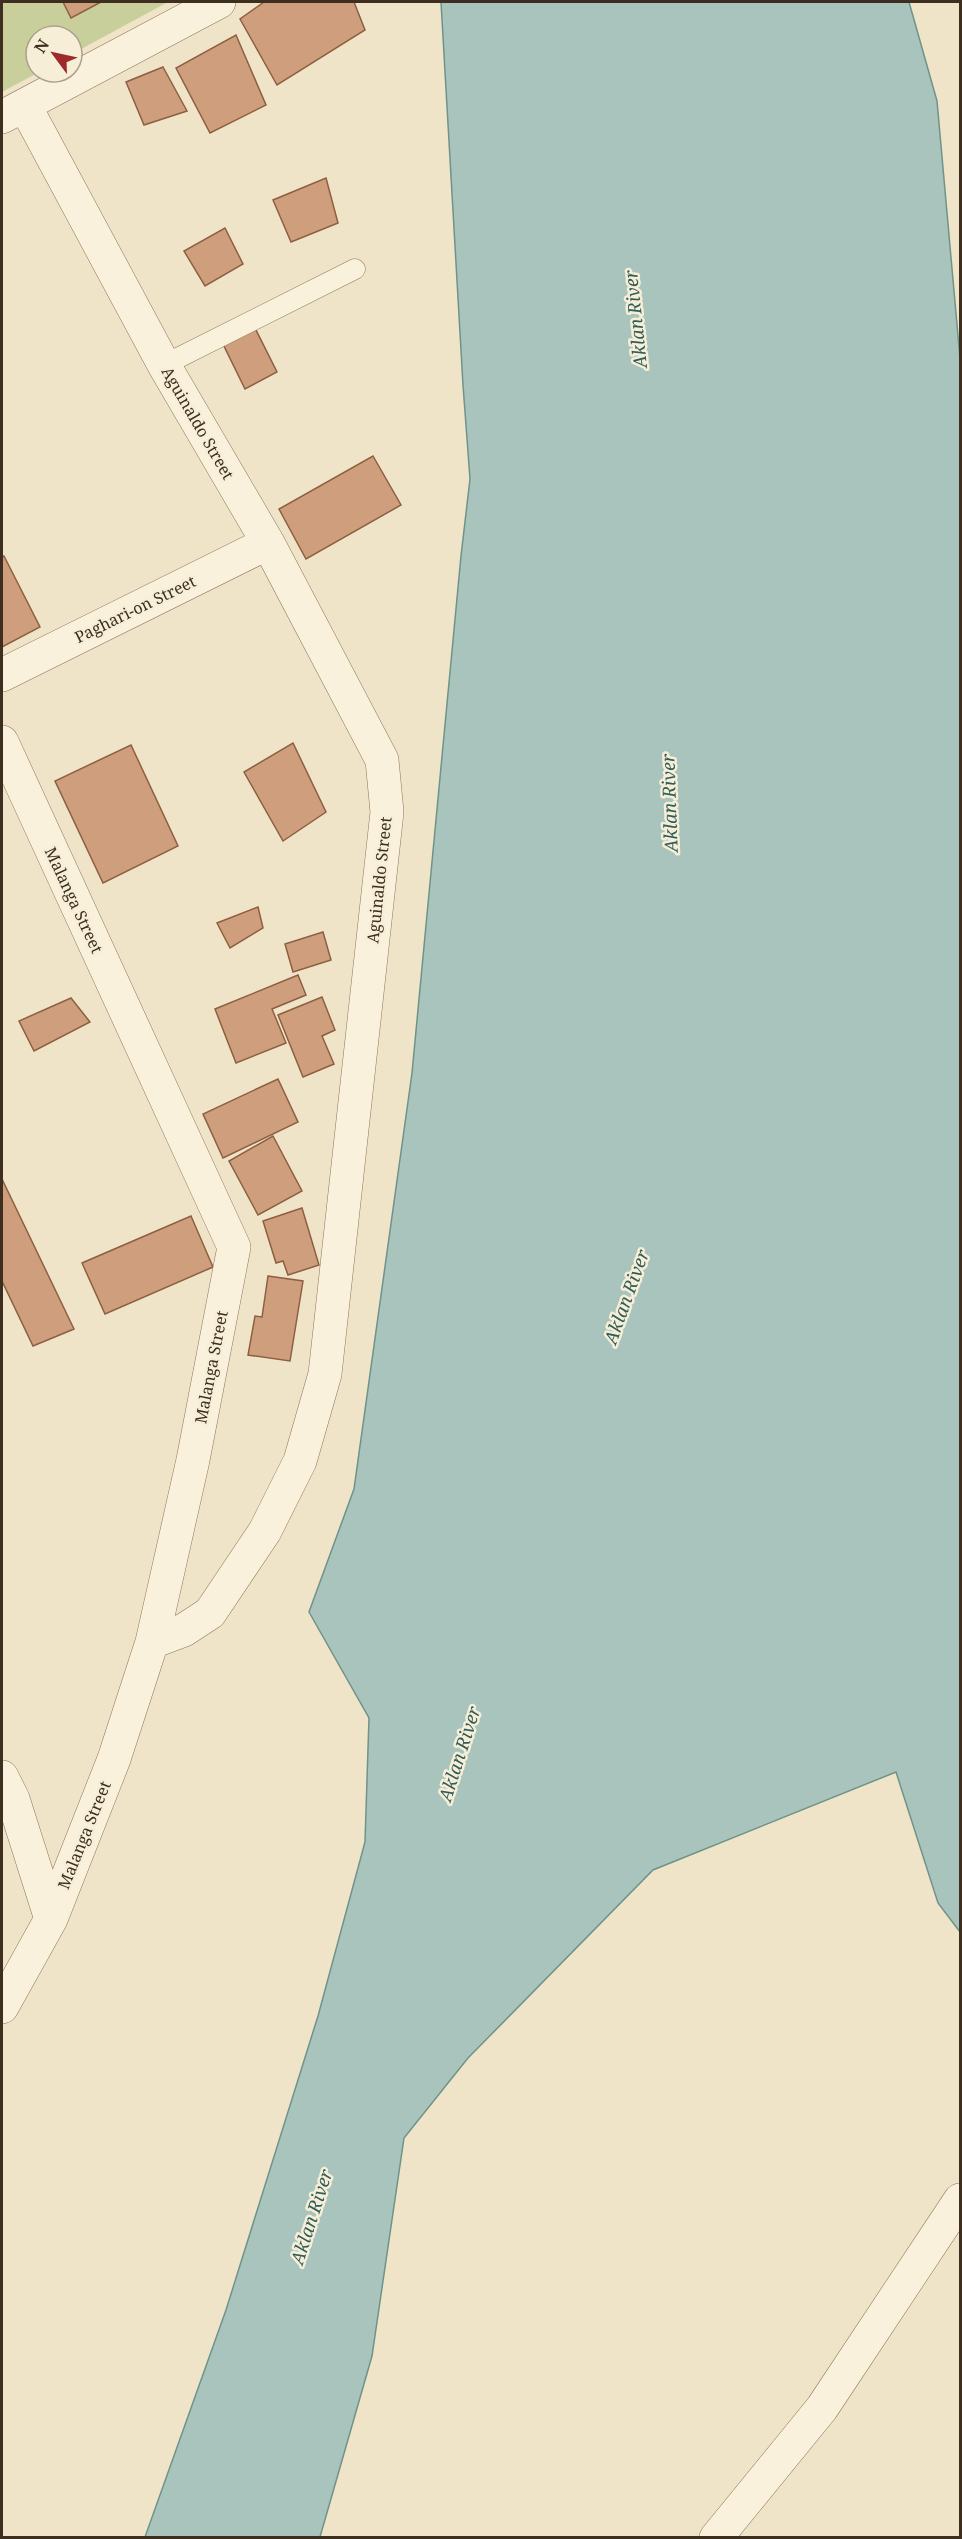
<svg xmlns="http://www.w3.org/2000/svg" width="962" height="2539" font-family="'Noto Serif',serif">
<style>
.green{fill:#c9cf9b}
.water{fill:#a9c4bc;stroke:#6f938a;stroke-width:1.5}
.building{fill:#cf9f7d;stroke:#8d5f41;stroke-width:1.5}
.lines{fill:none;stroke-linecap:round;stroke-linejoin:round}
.service-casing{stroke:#8d765c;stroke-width:21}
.minor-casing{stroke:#8d765c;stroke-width:34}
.service{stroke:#faf1dc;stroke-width:20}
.minor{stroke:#faf1dc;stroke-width:33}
.labels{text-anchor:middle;stroke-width:5;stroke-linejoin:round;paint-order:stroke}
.street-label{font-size:16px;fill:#3d2e20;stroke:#f7eed8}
.water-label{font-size:18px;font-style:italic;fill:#2f5d5a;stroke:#f7eed8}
</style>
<rect width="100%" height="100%" fill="#f0e4c8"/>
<!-- green -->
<path class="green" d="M2,2H168L72,54V36H36V72H39L2,92Z"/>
<!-- water -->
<path class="water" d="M441,2H909L937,101L960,358V1932L938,1903L896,1772L653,1870L468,2058L404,2138L372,2356L320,2537H145L226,2310L318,2016L365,1842L369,1718L309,1612L354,1489L412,1073L461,556L470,479L463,385Z"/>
<!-- building -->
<path class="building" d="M63,2H101L71,18Z
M264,2H354L365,30L277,85L240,19Z
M236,35L266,105L210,133L176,68Z
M163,67L187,111L144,125L126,82Z
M326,178L338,223L291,242L273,200Z
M225,228L243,264L205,286L184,251Z
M253,324L277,372L245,389L221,340Z
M373,456L401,505L306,559L279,509Z
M4,556L40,627L2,647V557Z
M293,743L326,812L283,841L244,772Z
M131,745L178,846L103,883L55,781Z
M258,907L263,928L230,948L217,923Z
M323,932L331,960L293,972L285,944Z
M298,975L306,995L272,1009L286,1043L236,1063L215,1009Z
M322,997L335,1030L322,1036L334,1064L303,1077L278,1015Z
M71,998L90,1022L34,1051L19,1021Z
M278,1079L298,1122L223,1158L203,1114Z
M273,1136L302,1191L258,1215L229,1161Z
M2,1179L74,1329L33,1346L2,1281Z
M302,1208L319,1265L288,1275L283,1261L276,1263L263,1221Z
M191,1216L213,1267L105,1314L82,1263Z
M268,1276L303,1281L290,1361L248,1355L255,1316L262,1317Z"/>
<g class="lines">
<defs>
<path id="service" d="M164,365L355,269"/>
<path id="minor" d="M25,106L164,365L268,543L382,760L387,812L325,1374L300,1461L265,1531L210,1613L184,1630L152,1642
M2,117L219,2
M2,675L268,543
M2,742L234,1247L193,1460L152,1642L114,1759L51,1919L2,2007
M2,1777L13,1799L51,1919
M716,2538L822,2408L960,2200"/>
</defs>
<!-- service casing -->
<use href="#service" class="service-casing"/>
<!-- minor casing -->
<use href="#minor" class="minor-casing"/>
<!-- service -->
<use href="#service" class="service"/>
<!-- minor -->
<use href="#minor" class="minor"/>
</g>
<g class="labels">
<!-- street labels -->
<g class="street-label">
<text transform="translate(198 423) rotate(60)" y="6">Aguinaldo Street</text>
<text transform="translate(135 609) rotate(-26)" y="6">Paghari-on Street</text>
<text transform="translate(379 880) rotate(-84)" y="6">Aguinaldo Street</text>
<text transform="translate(74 900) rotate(65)" y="6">Malanga Street</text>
<text transform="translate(211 1367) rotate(-79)" y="6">Malanga Street</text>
<text transform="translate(84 1835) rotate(-68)" y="6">Malanga Street</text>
</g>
<!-- water labels -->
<g class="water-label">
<text transform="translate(636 319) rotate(-96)" y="6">Aklan River</text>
<text transform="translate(670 803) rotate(-92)" y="6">Aklan River</text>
<text transform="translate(627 1297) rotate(-70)" y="6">Aklan River</text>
<text transform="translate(460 1754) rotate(-72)" y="6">Aklan River</text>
<text transform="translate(312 2217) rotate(-72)" y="6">Aklan River</text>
</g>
</g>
<!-- border -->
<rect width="962" height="2539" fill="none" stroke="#3d2e20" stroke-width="6"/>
<!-- north arrow -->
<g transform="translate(54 54) rotate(303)"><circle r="28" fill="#f7eed8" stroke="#ada18e" stroke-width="1.5"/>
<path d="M0-4.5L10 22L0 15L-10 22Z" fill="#9e2a2b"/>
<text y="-9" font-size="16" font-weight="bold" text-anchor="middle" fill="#3d2e20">N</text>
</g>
</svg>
